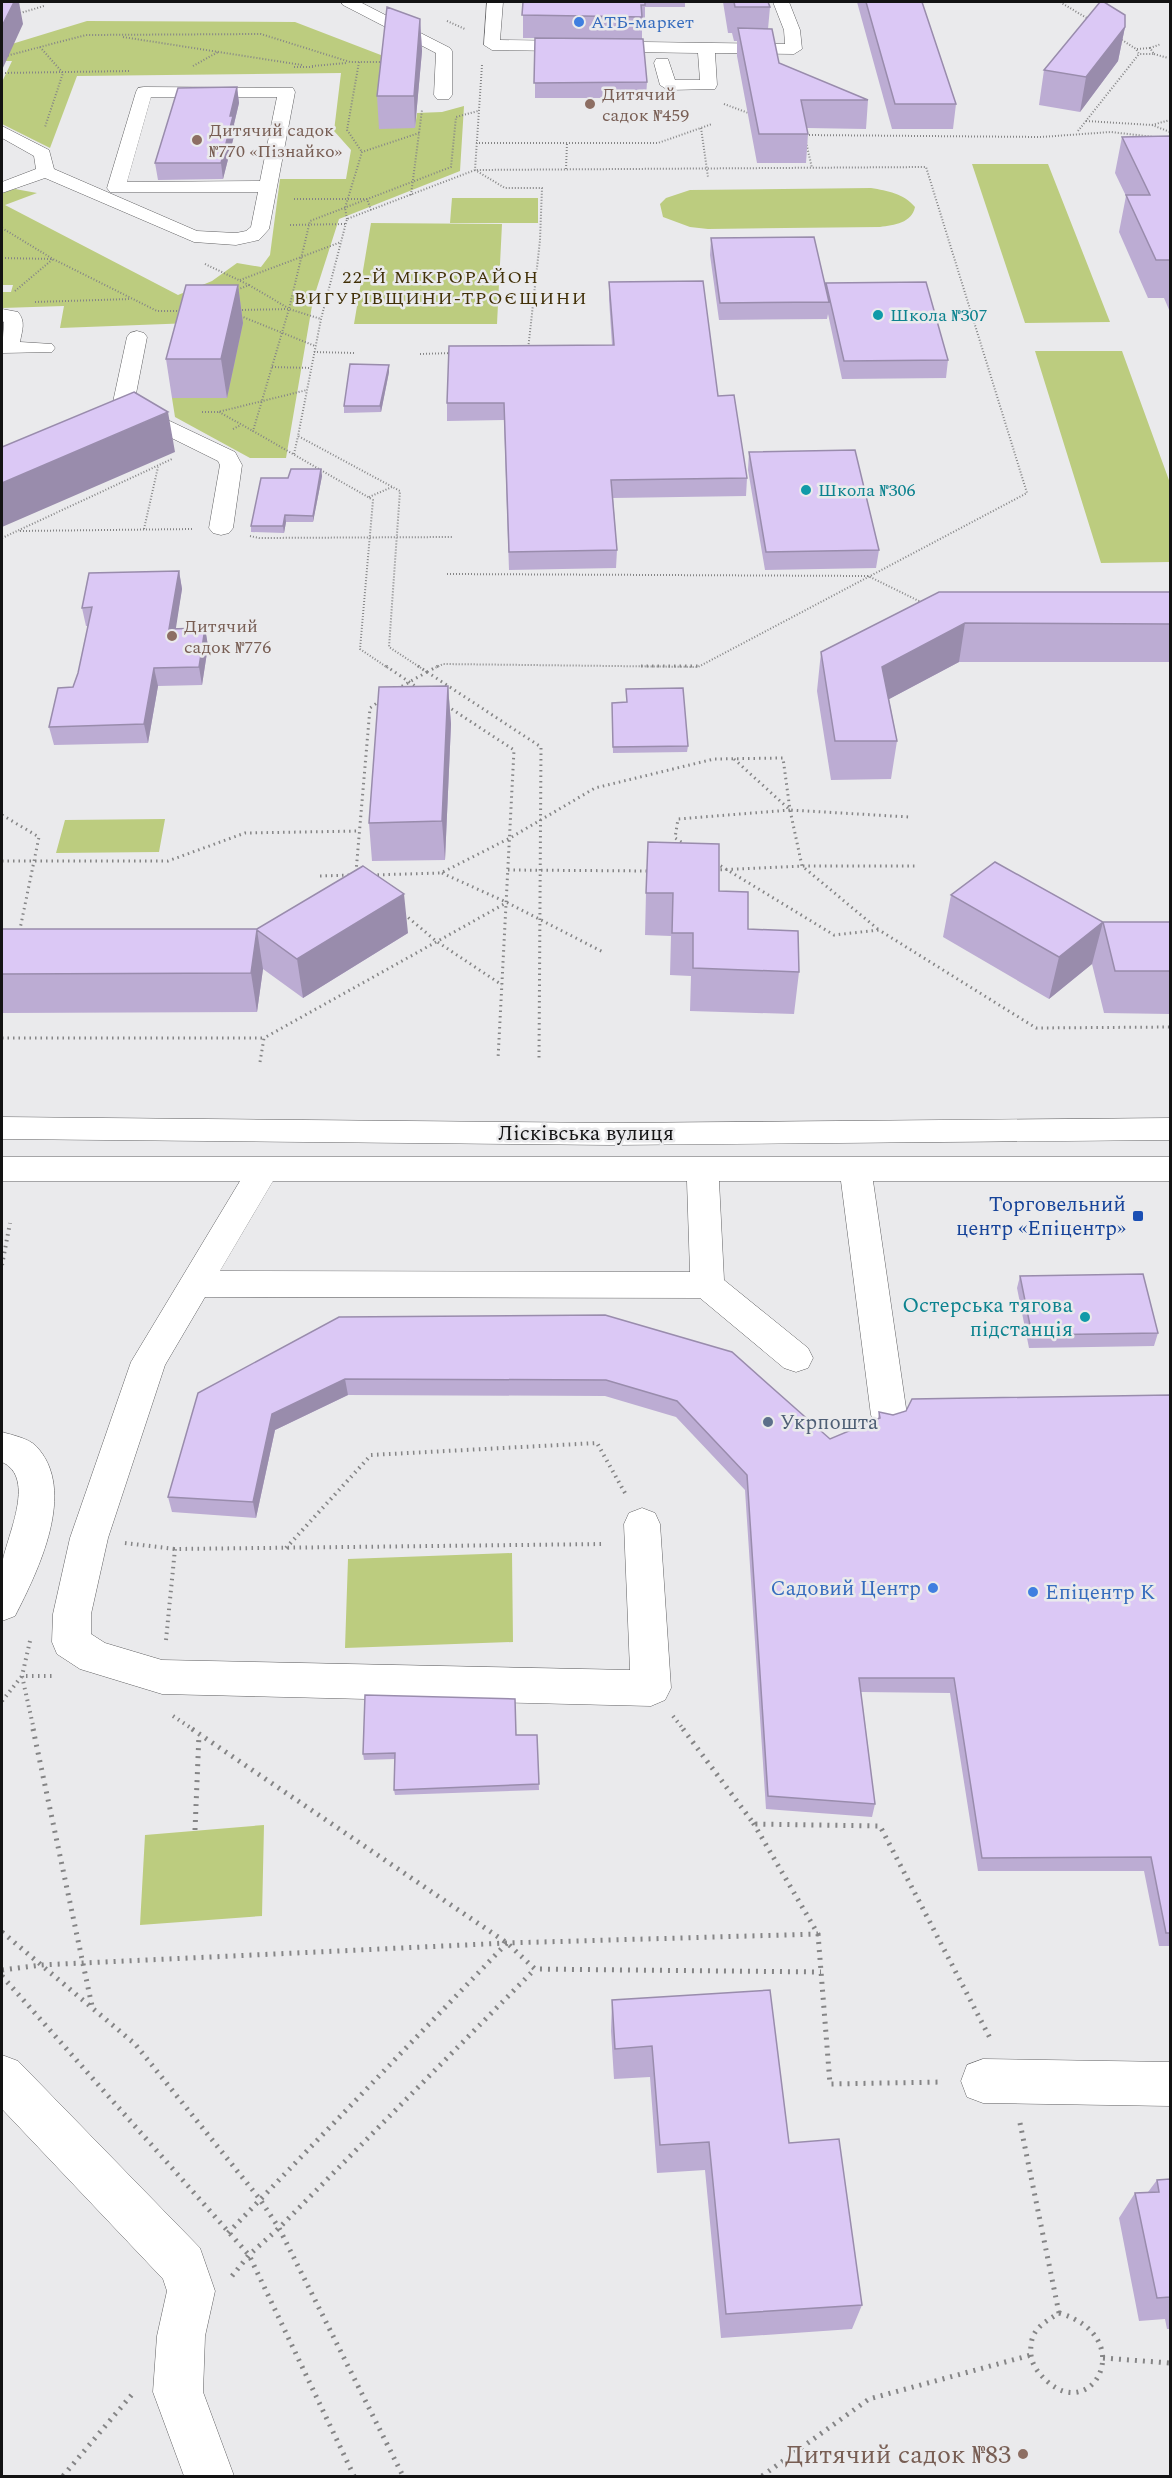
<svg xmlns="http://www.w3.org/2000/svg" width="1172" height="2478" font-family="Spectral,serif">
<style>
.green{fill:#bccc7f}
.lines{fill:none;stroke-linecap:round;stroke-linejoin:round}
.minor-casing{stroke:#626264;stroke-width:1}
.path-far3{stroke:#858586;stroke-width:2;stroke-dasharray:1 2;stroke-linecap:butt}
.path-far2{stroke:#858586;stroke-width:3;stroke-dasharray:1.5 4;stroke-linecap:butt}
.path-far1{stroke:#858586;stroke-width:4;stroke-dasharray:1.5 4.5;stroke-linecap:butt}
.path{stroke:#858586;stroke-width:5;stroke-dasharray:2 6;stroke-linecap:butt}
.minor{fill:#fff;fill-rule:evenodd}
.wall{fill:#bcacd3}
.shaded-wall{fill:#998cac}
.building{fill:#dbc8f5;stroke:#998cac;stroke-width:1.5}
.shop-dot{fill:#3f7fe0;stroke:#eaeaec;stroke-width:2}
.education-dot{fill:#8d6e63;stroke:#eaeaec;stroke-width:2}
.culture-dot{fill:#0f9aa8;stroke:#eaeaec;stroke-width:2}
.transit-dot{fill:#1a4fb4;stroke:#eaeaec;stroke-width:2}
.service-dot{fill:#5c6f8a;stroke:#eaeaec;stroke-width:2}
.labels{text-anchor:middle;stroke-width:5;stroke-linejoin:round;paint-order:stroke}
.far-shop-label{font-size:18px;fill:#366cbe;stroke:#eaeaec;text-anchor:start}
.far-education-label{font-size:18px;fill:#785e54;stroke:#eaeaec;text-anchor:start}
.far-neighbourhood-label{font-size:18px;letter-spacing:1.5px;fill:#413007;stroke:#eaeaec}
.far-culture-label{font-size:18px;fill:#0d838f;stroke:#eaeaec;text-anchor:start}
.street-label{font-size:21px;fill:#131313;stroke:#eaeaec}
.transit-label{font-size:21px;fill:#164399;stroke:#eaeaec;text-anchor:end}
.culture-label{font-size:21px;fill:#0d838f;stroke:#eaeaec;text-anchor:end}
.service-label{font-size:21px;fill:#4e5e75;stroke:#eaeaec;text-anchor:start}
.shop-label{font-size:21px;fill:#366cbe;stroke:#eaeaec;text-anchor:end}
.near-education-label{font-size:26px;fill:#785e54;stroke:#eaeaec;text-anchor:end}
</style>
<rect width="100%" height="100%" fill="#eaeaec"/>
<!-- green -->
<path class="green" d="M87,21L295,22L386,57L415,128L417,113L442,112L464,106L460,171L339,219L313,300L286,458H250L175,417L172,398L192,323L60,328L64,306L2,308V292H11L13,285H2V193L15,189L37,193L5,205L178,295L212,281L237,263L261,267L270,255L280,179H346L351,150L334,131L341,73L77,76L50,148L2,124V82L12,61H2V47Z
M972,164H1048L1110,322L1025,323Z
M871,188C888,191 903,193 915,207C912,223 894,225 880,227L708,229L690,227L663,217L660,204L666,198L690,190Z
M452,198H538V223H450Z
M371,223L502,224L497,324H354Z
M1035,351H1122L1170,483V562L1101,563Z
M165,819L159,852L56,853L65,820Z
M512,1553L513,1642L345,1648L348,1559Z
M264,1825L262,1916L140,1925L145,1835Z"/>
<g class="lines">
<defs>
<path id="minor" d="M341,2H360L450,48L452,51V95L449,99H437L434,95L436,53L343,5Z
M487,2H503L500,40L785,44L784,30L773,2H789L800,30L802,49L794,54L715,53L717,85L715,89L668,90L660,85L654,63L656,59H668L675,80H700L698,53L492,50L484,45Z
M144,87L293,88L295,92L269,229L259,240L236,245L194,242L45,178L2,193V182L36,169L34,156L2,138V126L49,150L54,169L197,231L236,233L246,231L251,227L258,192H110L107,188L136,92L138,88ZM151,97H277L260,181L127,182Z
M2,309L18,312C26,322 22,330 20,342L52,344L55,348L52,352L2,353L4,322L2,321Z
M137,331L144,333L147,337L134,404L235,452L242,465L233,528L229,533L221,535L213,533L209,528L220,465L218,461L123,414L101,425L93,426L85,425L82,420L85,415L113,402L127,337L130,333Z
M2,1117L611,1123L1170,1118V1140L611,1145L2,1139Z
M2,1157H1170V1181H873L907,1415L902,1425L889,1429L876,1425L871,1415L841,1181H719L724,1280L808,1348L813,1358L808,1368L796,1372L784,1368L700,1298L205,1297L165,1365L108,1538L91,1614V1634L105,1643L162,1660L630,1670L624,1524L629,1513L642,1508L655,1513L660,1524L671,1688L665,1700L651,1706L162,1694L80,1669L57,1654L52,1642L53,1614L70,1538L131,1362L240,1181H2ZM273,1181H687L690,1272L220,1271Z
M2,1432C12,1435 28,1438 36,1446C78,1490 38,1571 15,1616L2,1621C0,1604 0,1582 2,1565C5,1539 38,1478 2,1462Z
M2,2055L18,2061L200,2248L215,2291L205,2336L203,2392L234,2476H184L153,2392L157,2336L167,2291L163,2279L2,2109Z
M983,2059L1170,2062V2106L983,2103L967,2097L961,2081L967,2065Z"/>
</defs>
<!-- minor casing -->
<use href="#minor" class="minor-casing"/>
<!-- path-far3 -->
<path class="path-far3" d="M1060,2L1090,20
M17,14L44,6
M447,21L465,29
M123,37L302,65
M40,47L63,73L45,127
M1150,48L1161,44
M1137,49L1150,48L1154,54H1140
M1154,54L1168,58
M2,57L86,35L261,34L350,62H384
M359,62L347,130L362,152
M482,65L475,170L505,188H542L540,240L528,350
M193,66L218,52
M312,66L347,63
M294,67H314
M2,73L130,71
M724,104L751,114
M1086,121L1152,125L1170,132
M1152,125L1170,120
M701,128L708,177
M1078,131L1139,54L1136,49L1119,38
M806,135L1041,137L1111,132L1154,137
M806,142L812,168
M476,143H658L712,124
M566,169L567,143
M411,195L422,110
M294,199H367L371,210
M347,219L345,208L362,152L419,133
M290,225L346,224
M2,228L53,259L157,311H184
M2,258L52,259
M205,264L249,285L234,291
M240,280L341,242
M249,285L288,308
M15,291L53,259
M35,302L130,299
M239,310L289,309L321,319
M238,315L315,346
M314,352L354,353
M420,354L452,353
M272,367L311,368
M202,412H218L307,390
M219,412L253,431
M233,429L241,425
M294,454L298,436
M369,497L392,487
M144,529L158,467
M20,531L193,529
M250,536L259,538L452,537
M2,538L172,459
M447,574L868,576L923,603
M388,668L360,649L373,500L253,431L289,309L310,221L451,167L456,117L478,111
M421,668L389,647L400,491L298,436L321,319L347,219L475,170L926,167L1027,493L698,667L443,664L435,668"/>
<!-- path-far2 -->
<path class="path-far2" d="M386,666L418,688
M418,666L427,672
M641,666H699
M427,672L541,747L539,1059
M427,672L438,666
M397,689L427,672
M447,706L514,750L498,1059
M734,759L790,810L909,817
M2,815L39,837L20,929
M686,845L675,838L678,819L790,810
M2,861H168L245,833L360,831
M716,863L834,935L879,930L1036,1028L1170,1027
M508,870L650,871
M715,870L802,866H915
M356,872L370,708L381,700
M442,873L506,902L603,952
M372,875L441,873L510,838L595,788L714,759L783,758L790,810L802,866L879,930
M320,876L353,875
M404,914L436,941L502,985
M2,1038H264
M260,1062L264,1038L506,903"/>
<!-- path-far1 -->
<path class="path-far1" d="M2,1265L10,1223
M125,1543L175,1549
M286,1548L371,1455L597,1443L625,1493
M166,1640L175,1549L605,1544
M30,1641L22,1676L34,1730
M2,1701L22,1676H54
M173,1716L194,1730
M673,1716L684,1730"/>
<!-- path -->
<path class="path" d="M33,1729L92,2006
M192,1729L507,1943L535,1969L821,1972
M683,1729L754,1824L880,1826L991,2040
M195,1830L199,1734
M2,1932L135,2044L259,2198L279,2228L403,2476
M818,1934L830,2084L943,2082
M2,1970L41,1965L507,1943
M2,1976L249,2255L354,2476
M1020,2123L1059,2313
M228,2233L507,1943L818,1934L751,1819
M232,2276L249,2255L279,2228L535,1969
M1059,2313C1139,2337 1093,2422 1048,2382C1040,2375 1032,2366 1031,2355C1029,2331 1040,2325 1059,2313Z
M1103,2358L1170,2363
M63,2476L134,2392
M762,2476L869,2399L1031,2355"/>
<!-- minor -->
<use href="#minor" class="minor"/>
</g>
<!-- wall -->
<path class="wall" d="M523,2H685V7H645V27H642V39L647,82L646,98H535V38H523Z
M723,2H768L770,7L768,29L779,63L868,100L866,129L807,128L808,134L806,163H757L737,56V41H734L732,33H728Z
M857,2H922L956,104L953,129H892Z
M420,19L422,51L415,128L379,129L377,96Z
M1125,27L1118,61L1080,112L1039,105L1044,70Z
M237,87L239,103L234,124L235,132L223,179L158,180L155,163Z
M1170,136V312L1164,298H1148L1119,232L1126,196L1115,173L1122,137Z
M711,238L826,288V283L948,360L946,378L842,379L828,314L827,319L719,320L710,255Z
M609,282L718,396L747,478L746,496L613,498L617,550L616,568L509,570L504,420L447,421V403L612,345L609,299Z
M238,285L243,323L227,398H172L166,359Z
M389,365V372L381,412L344,413V406Z
M749,452L879,550L876,568L765,570L748,470Z
M321,469L322,476L313,522H286L284,533L251,532V526L288,478Z
M179,571L182,589L175,629L205,628L208,646L202,685L158,686L148,743L54,745L49,727L73,687L78,673L88,626H86L82,608Z
M939,592H1170V662H959L889,699L897,741L891,779L831,780L817,691L821,652Z
M448,686L451,724L445,860L372,861L369,823Z
M626,702L688,746L687,752L613,753L612,703Z
M719,891L748,929L799,972L794,1014L690,1011L691,976L670,975L671,936L645,935L646,893Z
M951,895L1103,922H1170V1014L1104,1013L1092,964L1049,999L943,937Z
M2,929H257L408,933L303,998L263,969L257,1012L2,1013Z
M1020,1276L1158,1333L1154,1346L1029,1348L1017,1288Z
M605,1315L830,1439L878,1419L879,1412L893,1415L1170,1395V1946H1159L1144,1871H978L950,1693L861,1692L875,1804L872,1817L766,1809L745,1490L676,1417L605,1396L348,1395L275,1430L256,1518L172,1512L168,1497L198,1393Z
M516,1735H537L539,1790L395,1795L394,1790L395,1759L364,1760L363,1754Z
M612,2000L789,2143L862,2305L852,2329L721,2338L705,2170L657,2173L650,2077L614,2079L611,2031Z
M1170,2179V2329H1167L1165,2319L1139,2321L1119,2218L1135,2193L1148,2192L1157,2180Z"/>
<!-- shaded-wall -->
<path class="shaded-wall" d="M14,2H19L23,24L2,70V26Z
M420,19L422,51L415,128L414,96Z
M1125,27L1118,61L1080,112L1086,77Z
M237,87L239,103L234,124L235,132L223,179L221,163L230,116Z
M238,285L243,323L227,398L221,359Z
M389,365V372L381,412L380,406Z
M168,412L175,452L2,527V483Z
M321,469L322,476L313,522V516Z
M285,515L286,522L284,533L283,526Z
M179,571L182,589L173,647L169,629Z
M965,623L959,662L878,705L882,667Z
M205,628L208,646L202,685L199,667Z
M154,668L158,686L148,743L144,724Z
M448,686L451,724L445,860L442,821Z
M404,894L408,933L303,998L297,959Z
M1103,922L1092,964L1049,999L1059,957Z
M257,930L263,969L257,1012L251,973Z
M345,1379L348,1395L275,1430L256,1518L253,1502L272,1414Z"/>
<!-- building -->
<path class="building" d="M2,2H14L2,26Z
M523,2H645V5H641L642,17L522,15Z
M734,2H768L770,7H735Z
M866,2H922L956,104H895Z
M1100,2H1104L1125,15V27L1086,77L1044,70Z
M387,7L420,19L414,96H377Z
M738,28L772,29L779,63L868,100H801L808,134H759Z
M535,38L643,39L647,82L534,83Z
M237,87L230,116H233L221,163H155L178,88Z
M1170,136V260H1156L1126,195H1150L1122,137Z
M814,237L829,302L720,303L711,238Z
M703,281L718,396L734,395L747,478L611,480L617,550L509,552L504,403H447L449,346L614,345L609,282Z
M926,282L948,360L844,361L826,283Z
M186,285H238L221,359H166Z
M350,364L389,365L380,406H344Z
M134,392L168,412L2,483V447Z
M855,450L879,550L766,552L749,452Z
M291,469H321L313,516L285,515L283,526H251L261,478H288Z
M179,571L169,629L205,628L199,667L154,668L144,724L49,727L58,688L73,687L78,673L92,607L82,608L89,573Z
M939,592H1170V624L965,623L882,667L897,741H835L821,652Z
M448,686L442,821L369,823L379,687Z
M683,688L688,746L613,747L612,703L627,702L626,689Z
M648,842L719,844V891L748,892V929L798,931L799,972L693,968V933H672L673,893H646Z
M995,862L1103,922L1059,957L951,895Z
M363,866L404,894L297,959L257,930L251,973L2,974V929H257Z
M1103,922H1170V971H1115Z
M1143,1274L1158,1333L1032,1335L1020,1276Z
M605,1315L732,1352L830,1439L880,1418L879,1412L893,1415L906,1411L912,1399L1170,1395V1933H1166L1151,1857L982,1858L954,1678H859L875,1804L768,1796L747,1475L677,1401L606,1380L345,1379L272,1414L253,1502L168,1497L198,1393L339,1317Z
M365,1695L515,1699L516,1735H537L539,1784L394,1790L395,1753L363,1754Z
M770,1990L789,2143L839,2139L862,2305L726,2314L709,2142L660,2145L652,2046L615,2049L612,2000Z
M1170,2179V2297L1157,2298L1135,2193L1159,2192L1157,2180Z"/>
<!-- markers -->
<g class="shop-dot">
<circle cx="579" cy="22" r="6"/>
<circle cx="933" cy="1588" r="6"/>
<circle cx="1033" cy="1592" r="6"/>
</g>
<g class="education-dot">
<circle cx="590" cy="104" r="6"/>
<circle cx="197" cy="140" r="6"/>
<circle cx="172" cy="636" r="6"/>
<circle cx="1023" cy="2454" r="6"/>
</g>
<g class="culture-dot">
<circle cx="878" cy="315" r="6"/>
<circle cx="806" cy="490" r="6"/>
<circle cx="1085" cy="1317" r="6"/>
</g>
<rect class="transit-dot" x="1132" y="1210" width="12" height="12" rx="3"/>
<circle class="service-dot" cx="768" cy="1422" r="6"/>
<g class="labels">
<!-- far-shop labels -->
<g class="far-shop-label">
<text x="591" y="28">АТБ-маркет</text>
</g>
<!-- far-education labels -->
<g class="far-education-label">
<text x="602" y="100">Дитячий<tspan x="602" dy="21">садок №459</tspan></text>
<text x="209" y="136">Дитячий садок<tspan x="209" dy="21">№770 «Пізнайко»</tspan></text>
<text x="184" y="632">Дитячий<tspan x="184" dy="21">садок №776</tspan></text>
</g>
<!-- far-neighbourhood labels -->
<g class="far-neighbourhood-label">
<text x="441" y="283">22-Й МІКРОРАЙОН<tspan x="441" dy="21">ВИГУРІВЩИНИ-ТРОЄЩИНИ</tspan></text>
</g>
<!-- far-culture labels -->
<g class="far-culture-label">
<text x="890" y="321">Школа №307</text>
<text x="818" y="496">Школа №306</text>
</g>
<!-- street labels -->
<g class="street-label">
<text x="586" y="1140">Лісківська вулиця</text>
</g>
<!-- transit labels -->
<g class="transit-label">
<text x="1126" y="1211">Торговельний<tspan x="1126" dy="24">центр «Епіцентр»</tspan></text>
</g>
<!-- culture labels -->
<g class="culture-label">
<text x="1073" y="1312">Остерська тягова<tspan x="1073" dy="24">пiдстанцiя</tspan></text>
</g>
<!-- service labels -->
<g class="service-label">
<text x="780" y="1429">Укрпошта</text>
</g>
<!-- shop labels -->
<g class="shop-label">
<text x="921" y="1595">Садовий Центр</text>
<text x="1045" y="1599" text-anchor="start">Епіцентр К</text>
</g>
<!-- near-education labels -->
<g class="near-education-label">
<text x="1011" y="2463">Дитячий садок №83</text>
</g>
</g>
<!-- border -->
<rect width="1172" height="2478" fill="none" stroke="#131313" stroke-width="6"/>
</svg>
